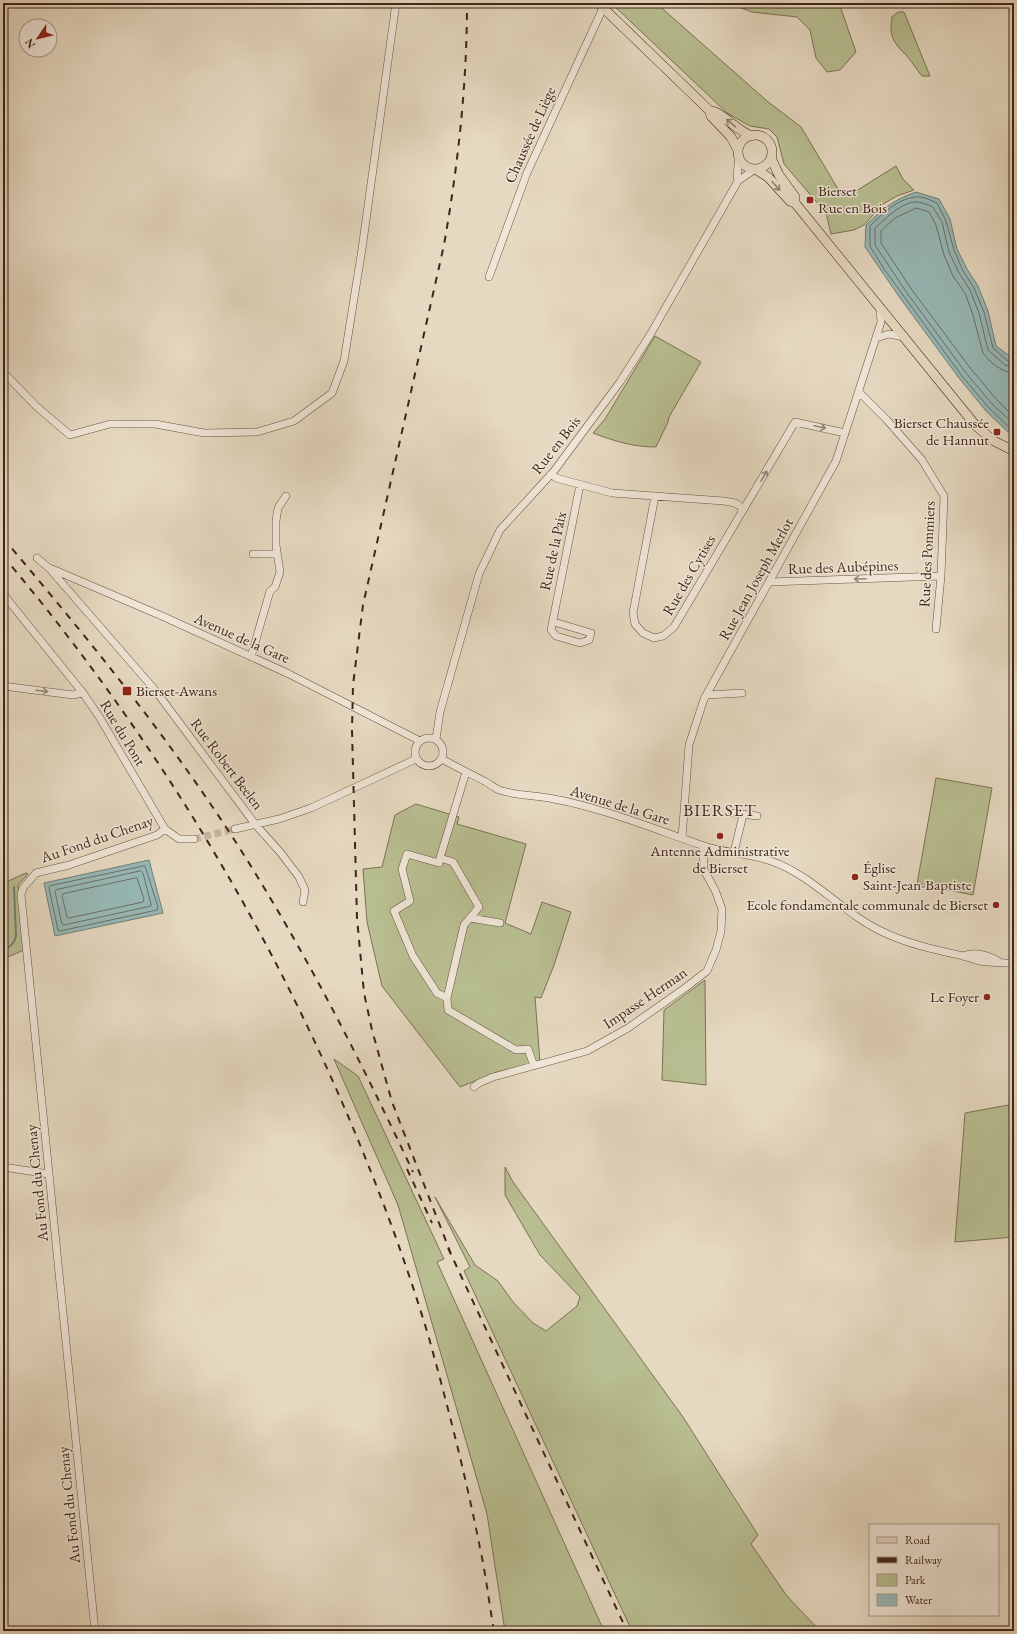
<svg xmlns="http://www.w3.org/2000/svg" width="1017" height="1634" font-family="'EB Garamond',serif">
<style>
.green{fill:#b8be91;stroke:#7c7254}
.water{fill:#97b9b7;stroke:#747e77}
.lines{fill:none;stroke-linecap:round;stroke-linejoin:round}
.shore{stroke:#6b6f68;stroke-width:1}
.stream{stroke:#747e77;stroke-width:2}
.minor-tunnel{stroke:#c5b59f;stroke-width:7;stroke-dasharray:7 3.5;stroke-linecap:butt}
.minor-casing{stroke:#695242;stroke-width:8}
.major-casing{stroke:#3f2518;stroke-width:10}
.minor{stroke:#efe6d7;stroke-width:7}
.major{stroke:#e6d9c1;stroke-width:9}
.rail{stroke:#3f2518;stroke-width:2;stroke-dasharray:7 7;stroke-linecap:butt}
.oneway{stroke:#927f6c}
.oneway2{stroke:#978678}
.poi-dot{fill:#8f2418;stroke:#efe6d7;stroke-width:1.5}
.labels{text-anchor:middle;stroke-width:3;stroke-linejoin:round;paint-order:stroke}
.street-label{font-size:15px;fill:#3f2518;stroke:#efe6d7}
.poi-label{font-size:15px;fill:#3f2518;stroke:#efe6d7;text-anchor:start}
.quarter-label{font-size:17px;letter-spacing:1px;fill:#3f2518;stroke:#efe6d7}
</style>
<rect width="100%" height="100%" fill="#e6d9c1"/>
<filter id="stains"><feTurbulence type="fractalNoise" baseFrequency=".005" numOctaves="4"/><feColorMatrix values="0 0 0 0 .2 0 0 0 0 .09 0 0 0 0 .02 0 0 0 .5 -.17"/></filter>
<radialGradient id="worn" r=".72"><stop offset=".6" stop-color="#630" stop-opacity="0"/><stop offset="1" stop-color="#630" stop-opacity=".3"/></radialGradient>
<!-- green -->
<path class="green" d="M611,3H656L767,101L801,127L841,194L848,196L896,166L903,179L914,190L897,196L883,204L864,225L854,230L831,234L826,213L784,164L777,137L769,129L750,126L727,113Z
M728,3H839L856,52L840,70L827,72L816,58L810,30L797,17L752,12Z
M898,12H904L930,76H922C917,70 912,62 907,56C893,42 889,37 892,17Z
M655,336L701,362L669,417L668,422L656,447C633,447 614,441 593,433L605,419Z
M936,778L992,788L973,895L917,884Z
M416,804L459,817L457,824L526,844L505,923L531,934L542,902L571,912L554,965L541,998L535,997L540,1062L497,1072L460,1087L382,986L367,922L363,869L382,867L395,815Z
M26,873L28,874L18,885L24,950L3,959V937L6,936V882Z
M705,980L706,1085L662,1080L664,1010Z
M334,1059L358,1076L444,1259L437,1262L604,1631H505L487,1514L398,1205Z
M1014,1104V1237L955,1242L965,1113Z
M505,1167L513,1182L683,1417L758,1535L751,1544L787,1596L820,1631H632L464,1271L470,1267L435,1197L475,1265L498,1281L513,1302L533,1323L546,1331L577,1306L580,1297L540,1255L505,1195Z"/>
<!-- water -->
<path class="water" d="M916,192L939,199L950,219L957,249L967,269L978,286L988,311L996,346L1014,359V433L1008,432L986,411L959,378L900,298L865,247L866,225C884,208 893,200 916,192Z
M149,860L163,913L55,936L44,883Z"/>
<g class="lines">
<!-- shore -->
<path class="shore" d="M1014,362L1008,361L993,348L984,312L974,288L963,271L954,250L946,221L937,203C931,200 921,196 915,197C897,199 882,214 870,226V246L884,269L962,376L989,408L1010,428L1014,429
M1014,367L1005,365L988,350L979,313L970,290L959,273L949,252L942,222L933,207C929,205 923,203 918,202C904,200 885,219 875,228V245L907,293L966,373L993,405L1014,424
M1014,373C1003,373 989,362 983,353L973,315L965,293L953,276L944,255L936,225L929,212L916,208L895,218L881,231V243L912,290L971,369L997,400L1014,417
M145,866L158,907L157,910L60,931L58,930L49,888L50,886Z
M141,871L143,873L151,904V906L64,925L62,924L55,892L56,890Z
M137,878L144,899L143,902L69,918L67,917L62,896L63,894Z"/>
<!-- stream -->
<path class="stream" d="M3,950C10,947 14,944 16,936L14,887"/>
<!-- minor-tunnel -->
<path class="minor-tunnel" d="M194,839L235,829"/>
<defs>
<path id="minor" d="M738,181C736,175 739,165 738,158
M489,277L527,173L603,8
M876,338L889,334L904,337
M3,372L37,407L70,435L110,424H155L204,433L257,432L294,421L332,393L344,361L362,249L396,3
M859,392L887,420L922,460L944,496L941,576L936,629
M551,474L556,478L612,493L724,501L735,503L744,509
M655,496L633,613L635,624L643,633L654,638L663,636L674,627L795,422L845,433
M253,554H277
M37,558L49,568L155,690L255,824L280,852L299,877L305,890L303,902
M52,569L162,616L289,674L420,741
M769,582L941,576
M3,594L83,693L100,718L165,829L179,839H194
M554,622L591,633L589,640L580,643L556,636L551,630L580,485
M251,657L270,591L275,587L280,572L276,545V521L278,508L286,496
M3,686L73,695L83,693
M707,695L742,693
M415 752a14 14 0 1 1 28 0a14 14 0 1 1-28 0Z
M436,739L440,712L479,574L500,530L554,471L620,382L650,335L738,181L755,169
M442,759C456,767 471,774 486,782C490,784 494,788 499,790C517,796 535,795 554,799C603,808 654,829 701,845C724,853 748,853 771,861C812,875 844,914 883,932C908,944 936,950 963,956C968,957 974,960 980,961C991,963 1002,962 1014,964
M732,813L757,816
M235,829L279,819L311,808L416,759
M682,838L689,745L704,699L836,461L881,322L880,308
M734,852L743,815
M440,858L466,772
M470,918L500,923
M963,956C974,951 988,955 998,961
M447,998L464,925L479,907L453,862L440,858L439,863L407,854L402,869L410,901L394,911L413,956L437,993L447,998L448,1010L516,1050L528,1049L534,1066
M474,1087L479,1083L493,1077L587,1051L628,1028L685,988L707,971L716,950L721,931L722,909L715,890L704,870L703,846
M3,1167L49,1174
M95,1631L21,895L23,888L36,873L69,865L157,835L165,829"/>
<path id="major" d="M598,3L710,111L711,116L731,137L738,150
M710,111C720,110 738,132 752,136
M738 152a17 17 0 1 1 34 0a17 17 0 1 1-34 0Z
M771,158L779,175L795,197V203L976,426L994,441L1012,450L1014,453
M755,169L768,177L790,201L795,203"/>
</defs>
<!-- minor casing -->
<use href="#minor" class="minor-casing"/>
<!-- major casing -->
<use href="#major" class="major-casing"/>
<!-- minor -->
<use href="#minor" class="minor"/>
<!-- major -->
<use href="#major" class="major"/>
<!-- rail -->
<path class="rail" d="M3,538C86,636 167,735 237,844C304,949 360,1059 413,1172
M3,556C156,737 279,942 367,1162C390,1219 411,1278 429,1338C448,1407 466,1477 480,1548C486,1575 489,1603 494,1631
M407,1169L432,1223
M448,1248L627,1631
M451,1254L392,1102L372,1030L364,993L357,918L352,730L353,685L363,605L444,245C458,165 467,85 467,3"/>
</g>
<!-- one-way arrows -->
<defs><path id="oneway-shaft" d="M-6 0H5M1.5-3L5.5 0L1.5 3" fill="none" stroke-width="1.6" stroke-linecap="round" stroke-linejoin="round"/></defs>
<g class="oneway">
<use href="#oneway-shaft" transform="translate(731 123) rotate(-140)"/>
<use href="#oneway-shaft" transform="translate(776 186) rotate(48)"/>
</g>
<g class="oneway2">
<use href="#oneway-shaft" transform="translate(820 427) rotate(12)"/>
<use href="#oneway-shaft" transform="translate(764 476) rotate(-59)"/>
<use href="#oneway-shaft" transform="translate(860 579) rotate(178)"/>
<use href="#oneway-shaft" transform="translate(42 691) rotate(7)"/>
</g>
<!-- markers -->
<g class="poi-dot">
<rect x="806" y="196" width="8" height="8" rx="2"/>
<rect x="993" y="428" width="8" height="8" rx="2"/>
<rect x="122" y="686" width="10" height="10" rx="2"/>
<circle cx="720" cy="836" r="4"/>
<circle cx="855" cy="877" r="4"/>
<circle cx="996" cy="905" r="4"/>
<circle cx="987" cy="997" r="4"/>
</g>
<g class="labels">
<!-- street labels -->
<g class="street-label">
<text transform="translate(530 135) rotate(-66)" y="5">Chaussée de Liège</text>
<text transform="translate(556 445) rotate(-52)" y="5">Rue en Bois</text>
<text transform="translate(553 551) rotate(-78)" y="5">Rue de la Paix</text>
<text transform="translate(927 554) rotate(-87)" y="5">Rue des Pommiers</text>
<text transform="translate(843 567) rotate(-2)" y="5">Rue des Aubépines</text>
<text transform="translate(689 575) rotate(-60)" y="5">Rue des Cytises</text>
<text transform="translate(756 579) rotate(-61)" y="5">Rue Jean Joseph Merlot</text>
<text transform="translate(242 638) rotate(24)" y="5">Avenue de la Gare</text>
<text transform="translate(123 733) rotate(59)" y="5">Rue du Pont</text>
<text transform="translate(227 764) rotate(53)" y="5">Rue Robert Beelen</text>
<text transform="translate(620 805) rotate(17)" y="5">Avenue de la Gare</text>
<text transform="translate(97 839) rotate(-19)" y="5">Au Fond du Chenay</text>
<text transform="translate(645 998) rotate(-34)" y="5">Impasse Herman</text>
<text transform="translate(37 1183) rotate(-96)" y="5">Au Fond du Chenay</text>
<text transform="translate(69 1505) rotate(-96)" y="5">Au Fond du Chenay</text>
</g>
<!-- poi labels -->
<g class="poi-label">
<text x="818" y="196">Bierset<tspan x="818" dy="17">Rue en Bois</tspan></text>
<text x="989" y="428" text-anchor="end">Bierset Chaussée<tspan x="989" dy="17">de Hannut</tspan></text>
<text x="136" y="696">Bierset-Awans</text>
<text x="720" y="856" text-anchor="middle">Antenne Administrative<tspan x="720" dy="17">de Bierset</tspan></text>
<text x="863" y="873">Église<tspan x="863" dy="17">Saint-Jean-Baptiste</tspan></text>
<text x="988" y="910" text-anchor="end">Ecole fondamentale communale de Bierset</text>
<text x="979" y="1002" text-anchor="end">Le Foyer</text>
</g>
<!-- quarter labels -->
<g class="quarter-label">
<text x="720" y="816">BIERSET</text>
</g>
</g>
<!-- margin -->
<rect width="1017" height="1634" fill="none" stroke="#e6d9c1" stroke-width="16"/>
<rect x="4" y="4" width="1009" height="1626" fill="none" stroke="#3f2518" stroke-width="2"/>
<rect x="8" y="8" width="1001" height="1618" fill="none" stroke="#3f2518"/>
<!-- legend -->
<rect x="869" y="1524" width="130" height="92" fill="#efe6d7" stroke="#a9998b"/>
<rect x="877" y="1537" width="20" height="6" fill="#e6d9c1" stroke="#a9998b"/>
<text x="905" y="1544" font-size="12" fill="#3f2518">Road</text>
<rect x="877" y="1557" width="20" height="6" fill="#3f2518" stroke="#a9998b"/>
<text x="905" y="1564" font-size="12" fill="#3f2518">Railway</text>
<rect x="877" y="1574" width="20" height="12" fill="#b8be91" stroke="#a9998b"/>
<text x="905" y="1584" font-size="12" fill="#3f2518">Park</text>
<rect x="877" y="1594" width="20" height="12" fill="#97b9b7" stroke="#a9998b"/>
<text x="905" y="1604" font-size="12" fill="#3f2518">Water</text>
<!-- north arrow -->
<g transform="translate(38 38) rotate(235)"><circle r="19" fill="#efe6d7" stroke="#a9998b"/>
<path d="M0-3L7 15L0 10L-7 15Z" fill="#8f2418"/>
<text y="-6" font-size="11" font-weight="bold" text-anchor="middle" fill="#3f2518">N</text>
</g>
<rect width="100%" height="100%" filter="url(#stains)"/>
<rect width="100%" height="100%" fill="url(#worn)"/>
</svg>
